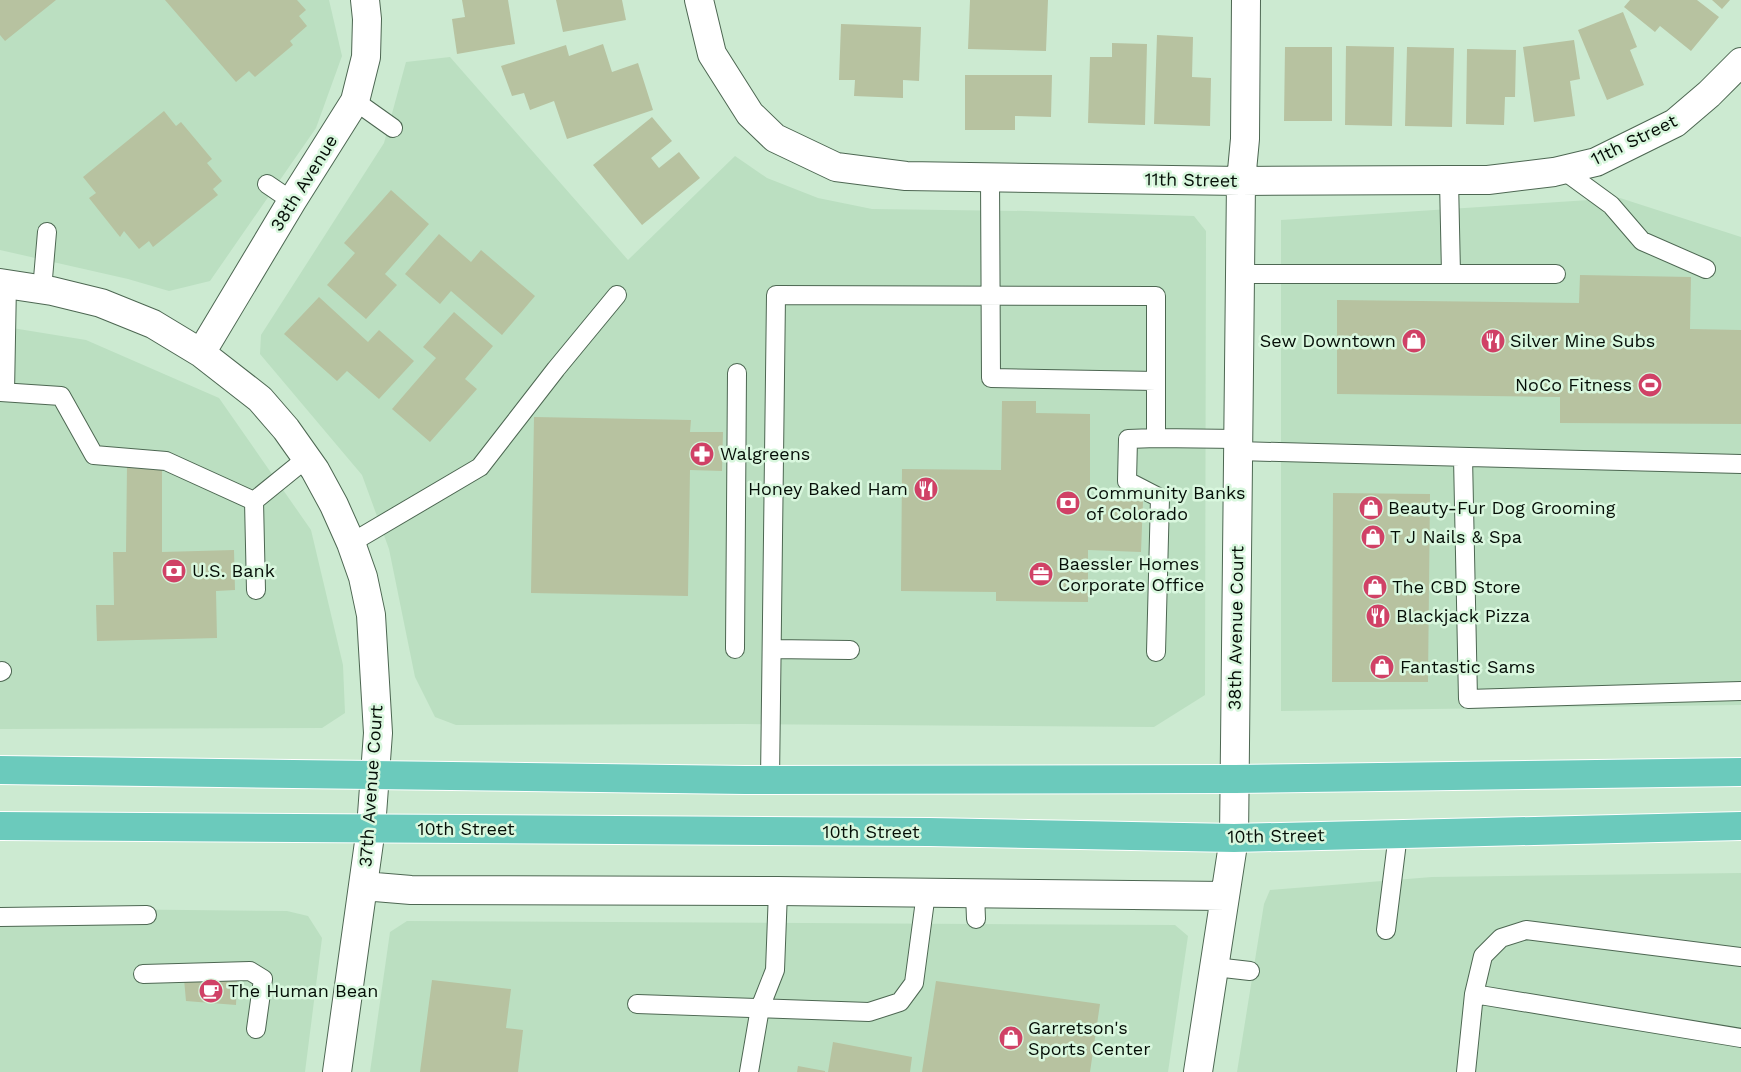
<svg xmlns="http://www.w3.org/2000/svg" width="1741" height="1072" font-family="'Work Sans',sans-serif">
<style>
.built{fill:#bbdfc1}
.building{fill:#b7c2a0}
.lines{fill:none;stroke-linecap:round;stroke-linejoin:round}
.lane-casing{stroke:#4d6752;stroke-width:20}
.street-casing{stroke:#4d6752;stroke-width:30}
.primary-casing{stroke:#fff;stroke-width:30}
.lane{stroke:#fff;stroke-width:18}
.street{stroke:#fff;stroke-width:28}
.primary{stroke:#6bcabc;stroke-width:28}
.labels{text-anchor:middle;stroke-width:5;stroke-linejoin:round;paint-order:stroke}
.street-label{font-size:18px;fill:#050e07;stroke:#d9f7de}
.poi-label{font-size:18px;fill:#050e07;stroke:#d9f7de;text-anchor:start}
</style>
<rect width="100%" height="100%" fill="#ccead1"/>
<!-- built -->
<path class="built" d="M0,0H329L342,56L316,128L210,281L169,291L128,279L0,250Z
M450,57L628,260L735,156L767,178L818,198L872,209L1027,211L1194,216L1206,231L1205,695L1154,727L744,724L456,725L435,717L415,677L389,549L362,475L260,354L261,335L384,143L406,62Z
M1620,198L1741,237V705L1281,711V220Z
M0,326L86,340L219,398L311,530L343,665L345,713L322,728L0,729Z
M1741,873V1072H1237L1264,904L1270,890L1432,877Z
M0,908L287,911L308,916L322,938L305,1072H0Z
M407,921L1175,925L1188,936L1168,1072H370L390,932Z"/>
<!-- building -->
<path class="building" d="M0,0H56L5,41L0,35Z
M165,0H297L306,10L299,16L307,26L290,41L293,45L255,77L249,71L236,82Z
M462,0H508L515,44L457,54L452,19L465,17Z
M556,0H622L626,20L563,32Z
M970,0H1048L1046,51L968,49Z
M1630,0H1697L1719,17L1691,51L1660,26L1655,32L1624,7Z
M1712,0H1730L1722,9Z
M1623,12L1637,47L1630,50L1644,85L1607,100L1578,30Z
M841,24L921,27L919,81L903,80V98L854,96L855,80H839Z
M1157,35L1193,37L1192,77L1211,78L1210,126L1154,124Z
M1574,40L1580,79L1570,81L1575,116L1534,122L1523,47Z
M1112,43L1147,44L1145,125L1088,123L1090,57H1112Z
M603,44L612,72L638,63L653,110L567,139L554,101L530,110L524,93L512,96L501,66L566,45L569,56Z
M1346,46L1394,47L1392,126L1345,125Z
M1285,47H1332V121H1284Z
M1407,47L1454,48L1452,127L1405,126Z
M1467,49L1516,50L1515,97H1505L1504,125L1466,124Z
M965,75H1052L1051,117L1015,116V130H965Z
M164,111L176,126L181,122L212,159L207,163L222,181L213,189L218,195L153,247L149,241L139,249L124,231L120,237L89,198L96,193L83,177Z
M652,117L672,141L651,158L659,168L679,152L700,178L642,225L593,165Z
M391,190L429,224L385,274L397,285L366,319L327,285L355,253L344,243Z
M439,234L471,262L481,250L535,296L502,335L451,291L440,304L405,274Z
M1580,275L1691,277L1690,329L1741,330V424L1560,423V397L1337,394V300L1579,303Z
M319,297L368,342L379,330L414,361L379,399L347,371L337,381L284,334Z
M454,312L493,346L465,379L477,389L430,442L392,409L436,358L423,347Z
M1002,401H1036V413L1090,414V500L1143,501L1141,552L1088,550V602L996,601V592L901,591L902,469L1001,470Z
M534,417L691,420L690,432H723L722,471L690,470L688,596L531,593Z
M127,466L162,467V552L234,550L235,590L216,591L217,638L97,641L96,605H114L113,552H126Z
M1333,493L1430,494L1428,682H1332Z
M184,979L237,981L236,1005L186,1001Z
M432,980L511,989L506,1028L523,1030L518,1072H420Z
M936,981L1100,1004L1090,1072H922Z
M833,1042L912,1057L910,1072H828Z
M798,1066L825,1071V1072H797Z"/>
<g class="lines">
<defs>
<path id="lane" d="M355,101L393,128
M1563,170L1611,205L1642,241L1706,269
M990,177L991,378L1156,381
M1449,180L1451,274
M267,184L292,201
M1240,274H1556
M42,290L47,232
M0,392L61,396L94,455L166,461L254,501
M5,392L7,283
M1238,451L1741,464
M1463,457L1468,699L1741,691
M351,543L480,467L556,369L617,295
M256,590L254,501L307,458
M735,649L737,373
M772,649L850,650
M1156,652L1160,498L1127,481L1128,439L1156,438L1238,439
M0,672L2,671
M770,780L776,295L1156,296V438
M975,894L976,919
M0,917L147,915
M1386,930L1398,834
M1215,967L1250,971
M143,974L250,971L263,979L256,1029
M1474,994L1741,1038
M637,1004L869,1012L900,1002L914,983L926,893
M749,1072L760,1008L775,970L778,891
M1466,1072L1474,994L1483,956L1501,938L1526,930L1741,957"/>
<path id="street" d="M699,0L712,54L750,114L775,138L836,167L906,176L1241,181L1449,180H1488L1554,172L1596,162L1675,123L1709,94L1741,62
M0,283L52,291L101,303L153,324L201,353L260,399L286,429L315,470L334,505L351,543L363,577L371,615L378,733L371,828L337,1072
M201,353L292,201L355,101L366,57L367,19L365,0
M363,886L411,890L778,891L1225,896
M1198,1072L1234,838L1241,181L1245,139L1246,0"/>
<path id="primary" d="M0,770L745,780L1235,779L1741,772
M0,826L929,832L1234,838L1741,826"/>
</defs>
<!-- lane casing -->
<use href="#lane" class="lane-casing"/>
<!-- street casing -->
<use href="#street" class="street-casing"/>
<!-- primary casing -->
<use href="#primary" class="primary-casing"/>
<!-- lane -->
<use href="#lane" class="lane"/>
<!-- street -->
<use href="#street" class="street"/>
<!-- primary -->
<use href="#primary" class="primary"/>
</g>
<!-- icons -->
<defs>
<symbol id="shop-disc" viewBox="-11 -11 22 22"><circle r="9.5" fill="#d04166" stroke="#d9f7de"/><path d="M-5-2.5h2.3a2.7 3.5 0 0 1 5.4 0H5L5.5 6h-11ZM-1.5-2.5h3a1.5 2.3 0 0 0-3 0Z" fill="#fff"/></symbol>
<symbol id="restaurant-disc" viewBox="-11 -11 22 22"><circle r="9.5" fill="#d04166" stroke="#d9f7de"/><path d="M-5-6h1v4h1v-4h1v4h1v-4h1v5L-1.5 .5V6h-2V.5L-5-1ZM5-6V6H3V1.5H1.5Q1.5-4 5-6Z" fill="#fff"/></symbol>
<symbol id="stadium-disc" viewBox="-11 -11 22 22"><circle r="9.5" fill="#d04166" stroke="#d9f7de"/><path d="M0-5a6.5 5 0 1 0 0 10a6.5 5 0 1 0 0-10ZM-3.5-1.8h7v3.6h-7Z" fill="#fff"/></symbol>
<symbol id="pharmacy-disc" viewBox="-11 -11 22 22"><circle r="9.5" fill="#d04166" stroke="#d9f7de"/><path d="M-2-6h4v4h4v4h-4v4h-4v-4h-4v-4h4Z" fill="#fff"/></symbol>
<symbol id="bank-disc" viewBox="-11 -11 22 22"><circle r="9.5" fill="#d04166" stroke="#d9f7de"/><path d="M-6-4H6V4H-6ZM0-2.3a2.3 2.3 0 1 0 0 4.6a2.3 2.3 0 1 0 0-4.6Z" fill="#fff"/></symbol>
<symbol id="office-disc" viewBox="-11 -11 22 22"><circle r="9.5" fill="#d04166" stroke="#d9f7de"/><path d="M-6-3h4V-5.5h4V-3h4V5H-6ZM-1-4.5V-3h2v-1.5ZM-6 0V1H6V0Z" fill="#fff"/></symbol>
<symbol id="cafe-disc" viewBox="-11 -11 22 22"><circle r="9.5" fill="#d04166" stroke="#d9f7de"/><path d="M-5.5-4.5H6V0H3Q3 3.5 0 3.5H-2.5Q-5.5 3.5-5.5 0ZM3-3.2v2h1.7v-2ZM-6 4.5H4V6H-6Z" fill="#fff"/></symbol>
</defs>
<g fill-rule="evenodd">
<use href="#shop-disc" x="1400" y="327" width="28" height="28"/>
<use href="#restaurant-disc" x="1479" y="327" width="28" height="28"/>
<use href="#stadium-disc" x="1636" y="371" width="28" height="28"/>
<use href="#pharmacy-disc" x="688" y="440" width="28" height="28"/>
<use href="#restaurant-disc" x="912" y="475" width="28" height="28"/>
<use href="#bank-disc" x="1054" y="489" width="28" height="28"/>
<use href="#shop-disc" x="1357" y="494" width="28" height="28"/>
<use href="#shop-disc" x="1359" y="523" width="28" height="28"/>
<use href="#bank-disc" x="160" y="557" width="28" height="28"/>
<use href="#office-disc" x="1027" y="560" width="28" height="28"/>
<use href="#shop-disc" x="1361" y="573" width="28" height="28"/>
<use href="#restaurant-disc" x="1364" y="602" width="28" height="28"/>
<use href="#shop-disc" x="1368" y="653" width="28" height="28"/>
<use href="#cafe-disc" x="197" y="977" width="28" height="28"/>
<use href="#shop-disc" x="997" y="1024" width="28" height="28"/>
</g>
<g class="labels">
<!-- street labels -->
<g class="street-label">
<text transform="translate(1634 140) rotate(-26)" y="6">11th Street</text>
<text transform="translate(1191 180) rotate(1)" y="6">11th Street</text>
<text transform="translate(304 183) rotate(-58)" y="6">38th Avenue</text>
<text transform="translate(1236 628) rotate(-89)" y="6">38th Avenue Court</text>
<text transform="translate(371 786) rotate(-86)" y="6">37th Avenue Court</text>
<text x="466" y="835">10th Street</text>
<text x="871" y="838">10th Street</text>
<text transform="translate(1276 836) rotate(-1)" y="6">10th Street</text>
</g>
<!-- poi labels -->
<g class="poi-label">
<text x="1396" y="347" text-anchor="end">Sew Downtown</text>
<text x="1510" y="347">Silver Mine Subs</text>
<text x="1632" y="391" text-anchor="end">NoCo Fitness</text>
<text x="720" y="460">Walgreens</text>
<text x="908" y="495" text-anchor="end">Honey Baked Ham</text>
<text x="1086" y="499">Community Banks<tspan x="1086" dy="21">of Colorado</tspan></text>
<text x="1388" y="514">Beauty-Fur Dog Grooming</text>
<text x="1390" y="543">T J Nails &amp; Spa</text>
<text x="1058" y="570">Baessler Homes<tspan x="1058" dy="21">Corporate Office</tspan></text>
<text x="192" y="577">U.S. Bank</text>
<text x="1392" y="593">The CBD Store</text>
<text x="1396" y="622">Blackjack Pizza</text>
<text x="1400" y="673">Fantastic Sams</text>
<text x="228" y="997">The Human Bean</text>
<text x="1028" y="1034">Garretson's<tspan x="1028" dy="21">Sports Center</tspan></text>
</g>
</g>
</svg>
